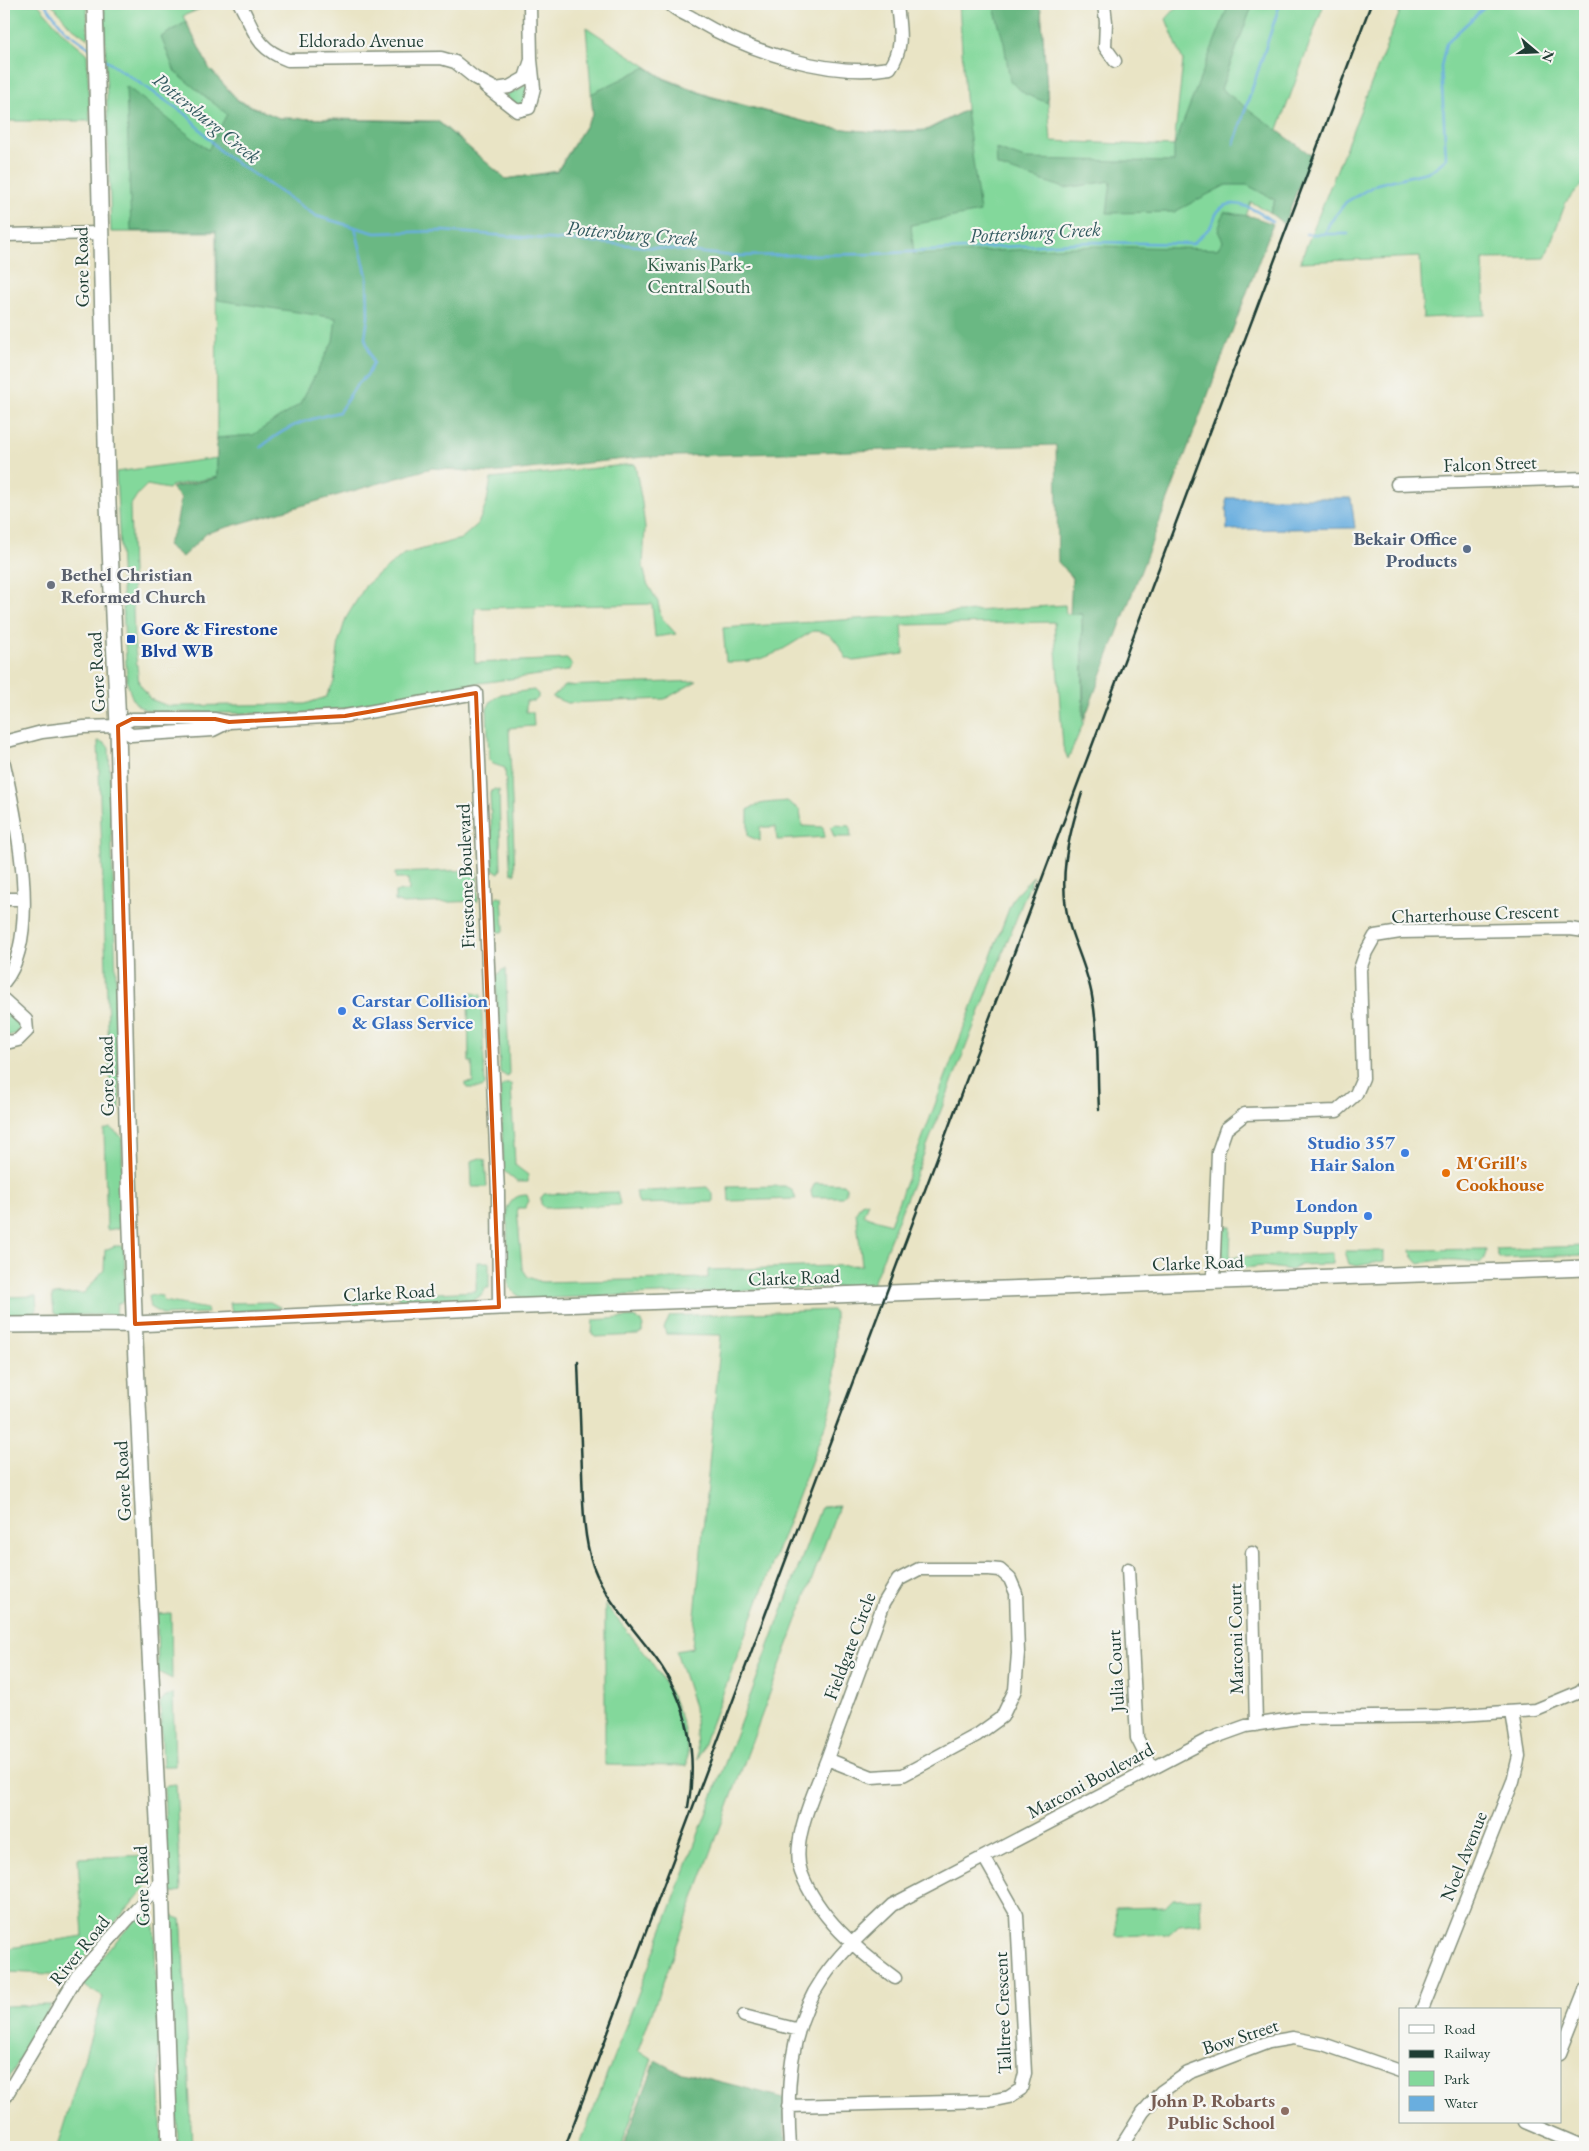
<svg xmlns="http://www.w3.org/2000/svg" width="1589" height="2151" font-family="'EB Garamond',serif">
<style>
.green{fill:#83d89b;stroke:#518a68}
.forest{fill:#6ab883;stroke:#447a5c}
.water{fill:#69aedf;stroke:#44768a}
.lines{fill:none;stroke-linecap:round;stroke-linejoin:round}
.stream{stroke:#69aedf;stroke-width:2.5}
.minor-casing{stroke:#84907c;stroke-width:15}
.major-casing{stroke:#84907c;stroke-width:18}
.minor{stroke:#fff;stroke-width:12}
.major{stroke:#fff;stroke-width:15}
.rail{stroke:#1f3d34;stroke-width:2.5}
.marked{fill:none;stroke:#d45610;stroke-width:4;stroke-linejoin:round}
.service-dot{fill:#5c6f8a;stroke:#f6f6f2;stroke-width:2}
.worship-dot{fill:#6b7280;stroke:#f6f6f2;stroke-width:2}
.transit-dot{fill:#1a4fb4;stroke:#f6f6f2;stroke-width:2}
.shop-dot{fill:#3f7fe0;stroke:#f6f6f2;stroke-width:2}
.food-dot{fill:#e8710a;stroke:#f6f6f2;stroke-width:2}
.education-dot{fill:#8d6e63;stroke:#f6f6f2;stroke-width:2}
.labels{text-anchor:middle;stroke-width:4.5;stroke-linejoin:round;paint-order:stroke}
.street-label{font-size:19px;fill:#1f3d34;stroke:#f6f6f2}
.park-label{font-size:19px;fill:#335c49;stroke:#f6f6f2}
.service-label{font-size:19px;font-weight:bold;fill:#4e5e75;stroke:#f6f6f2;text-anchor:end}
.worship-label{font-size:19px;font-weight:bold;fill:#5b616d;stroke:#f6f6f2;text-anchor:start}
.transit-label{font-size:19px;font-weight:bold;fill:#164399;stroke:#f6f6f2;text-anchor:start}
.shop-label{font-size:19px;font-weight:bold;fill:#366cbe;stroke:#f6f6f2;text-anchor:end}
.food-label{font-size:19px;font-weight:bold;fill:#c56008;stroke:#f6f6f2;text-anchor:start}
.education-label{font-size:19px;font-weight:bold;fill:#785e54;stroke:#f6f6f2;text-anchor:end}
.water-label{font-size:20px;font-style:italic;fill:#32595f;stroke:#f6f6f2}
</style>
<rect width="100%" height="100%" fill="#f6f6f2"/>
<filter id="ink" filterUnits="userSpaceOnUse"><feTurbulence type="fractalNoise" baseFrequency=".02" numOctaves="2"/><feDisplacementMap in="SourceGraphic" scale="10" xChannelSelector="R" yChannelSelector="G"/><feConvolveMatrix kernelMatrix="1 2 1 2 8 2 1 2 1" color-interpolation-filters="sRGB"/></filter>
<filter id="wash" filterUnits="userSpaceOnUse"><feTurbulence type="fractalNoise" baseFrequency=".0096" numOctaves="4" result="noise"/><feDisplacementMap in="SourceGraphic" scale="20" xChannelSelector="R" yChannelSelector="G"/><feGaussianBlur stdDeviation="1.12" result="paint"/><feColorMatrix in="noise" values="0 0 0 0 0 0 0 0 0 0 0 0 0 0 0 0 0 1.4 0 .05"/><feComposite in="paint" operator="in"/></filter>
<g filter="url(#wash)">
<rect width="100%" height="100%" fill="#e9e4c5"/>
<!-- green -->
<path class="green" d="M4,4H38L63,33L87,53L90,121H4Z
M52,4H87L88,39L69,25Z
M104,4H212L183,16L209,68L238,100L279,118L438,121L506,179L557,171L593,114L586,27L664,78L710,96L825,127L873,132L926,130L966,110L959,4H1036L1041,10L1051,141L1174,146L1183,61L1166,19L1180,4H1324L1256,189L1275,200L1270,212L1251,202L1211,312L1082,444L217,458V477L171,486L168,489L147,485L138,494L130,506L134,640L139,683L150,699L168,706L305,704L326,697L334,682L339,641L346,618L366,585L404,554L461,539L478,524L487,501L491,479L635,464L642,503L645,528L643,566L647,583L658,602L661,617L676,634L655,637L652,604L475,608V663L567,659L572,665L568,671L473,684L394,702L349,708L296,714L156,712C134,708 133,702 127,682L116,472L217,458L216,232H111Z
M1403,4H1585V181L1566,202L1545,258L1483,259L1485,315L1423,318L1420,257L1300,262Z
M524,85L528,86L529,101L518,106L505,95L519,90Z
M1065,605L1066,614H1082L1083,724L1068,759L1063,747L1054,622L902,625L904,654L854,661L846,658C838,643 832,631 813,631C779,651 768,663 726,662L723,628Z
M697,681L665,699L567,703L552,697L564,686Z
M534,690L538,694V698L535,701H526V712H533L534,726L509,728L515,874L511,872L510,863L505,768L493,764L489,760L487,709L491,701L501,694Z
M98,741L105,743L109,748L120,1109L111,1113Z
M494,789L499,790L501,869L499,873L493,869L490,793Z
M787,801L800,810L802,826L823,827L825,837L777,840L776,827H760V841L748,836V810C758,801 774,803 787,801Z
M834,825L850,826L851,837H834L831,828Z
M471,870L477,872L478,901L403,904L395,901V892L409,891L408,879H396L395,873Z
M1033,876L872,1286L526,1299C517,1296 512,1292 508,1283L507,1209C512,1199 516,1195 527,1195L529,1201L525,1208H517L522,1268L528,1277L542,1282L708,1278V1270L862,1265L856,1212L861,1204L868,1202L863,1215L890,1224L1013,898Z
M498,896L502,897L504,929L502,932H498L495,928L494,899Z
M506,969L509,1075L507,1077L500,1072L496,977L502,970Z
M473,993L481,995L485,1085L482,1088H468L465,1086V1083L473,1082L472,1062H469L468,995Z
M4,1008L18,1019L20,1027L16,1034L6,1036L4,1034Z
M505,1084H511L515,1165L528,1175V1182H517L504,1171L500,1088Z
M110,1128L122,1137L123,1222L119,1228L107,1230L104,1130Z
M480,1158L485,1160L487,1187H472L471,1161Z
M815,1183L843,1184L846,1187V1193L842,1197H812L811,1191Z
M785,1186L793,1191L796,1199L729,1201L728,1187Z
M707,1187L713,1194V1202L639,1204L635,1192Z
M617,1192L620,1204L619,1205L545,1208L541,1204V1198L544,1194Z
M1223,1226H1231L1230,1257L1333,1253V1264L1300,1265L1291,1270L1263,1266L1235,1269C1220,1258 1217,1244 1223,1226Z
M114,1246H121L124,1249L126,1300L117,1304L116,1315H58L54,1313L52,1295L84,1293L104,1270L105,1250Z
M1585,1246V1255L1499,1258L1496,1249Z
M1486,1249L1485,1259L1481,1263C1458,1259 1441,1258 1419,1264L1412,1256L1411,1250Z
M1345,1251H1384V1261L1357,1266L1349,1264Z
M477,1262H489V1288H486L480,1296L473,1301L400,1303L398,1295L476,1291Z
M155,1295L162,1296L164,1301L207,1309L208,1313L164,1315L151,1308L149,1296Z
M36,1296L37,1309L34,1315L4,1316V1297Z
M387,1301V1304L353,1306L349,1302Z
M270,1302L282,1308L232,1312L230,1303Z
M832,1310L835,1314V1391L826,1423L698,1759L694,1707L676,1651L692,1648L721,1335L666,1334L664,1328L670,1316Z
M634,1317C641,1321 644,1324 643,1332L638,1335L595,1337L592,1334L593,1320Z
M839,1506L638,2050L652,2059L621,2147H579L655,1950L821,1507Z
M605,1605C639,1645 676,1685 686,1739C688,1747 687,1757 687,1766L605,1765Z
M171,1613L172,1679L158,1672L157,1614Z
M173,1694L175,1766H163L160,1703L164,1698Z
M176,1784L181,1891L171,1893L168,1891L164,1788L167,1785Z
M150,1855L152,1869L146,1887L69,1975L8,1972L4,1967V1949L83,1936L78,1858Z
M1200,1898L1201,1924L1178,1926L1169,1934L1117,1936L1115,1908L1165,1907L1173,1899Z
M149,1911L154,1920L162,2147H57L103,1997L79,1983L139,1915Z
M172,1916L181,1919L182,1930L192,2147H181V2143L178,2144L169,1918Z
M51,2005L4,2087L5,2006Z"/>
<!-- forest -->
<path class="forest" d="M993,4H1036L1041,10L1048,103L1025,94L1010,81L1004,43Z
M1229,4H1253L1221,89L1311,155L1284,224L1270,213L1275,200L1247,185H1226L1174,212L1107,213L1111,181L1065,188L997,166L996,149L1025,159L1174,162V146Z
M186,22L209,68L238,101L279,118L438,122L506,179L557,172L593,114L591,94L646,67L664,79L710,97L825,127L873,132L926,131L966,110L980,212L911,225L914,255L1097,246L1217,249L1223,241L1218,231L1224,212L1254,217L1273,224L1084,720L1082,614H1070L1072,577L1058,562L1056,445L644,457L491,473L432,468L207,533L182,557L167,545L176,526L181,498L171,488L217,478V438L253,435L300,404L333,341L336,318L218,300L216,231H131L126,86L208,150L227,114L175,72L161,37Z
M656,2060L675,2070L784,2098L785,2147H623Z"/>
<!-- water -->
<path class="water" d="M1226,498H1351L1355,528L1227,530Z"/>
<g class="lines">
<!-- stream -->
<path class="stream" d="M45,4L65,30L91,49
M101,57L187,115L222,153L316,216L375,233L442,231L628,245L733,256L873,254L1092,242L1192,244C1199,238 1207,232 1212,224C1214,220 1215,214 1219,210C1234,195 1259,212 1272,221
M1234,144L1280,4
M1306,234H1325L1329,224L1346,202L1377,184L1431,171L1446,159L1441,67L1446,43L1488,4
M1325,234H1348
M261,447C291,423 304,421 339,412L356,386L368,374L373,363L365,338L368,317L367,276L355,227"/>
</g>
</g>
<g filter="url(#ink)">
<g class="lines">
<defs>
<path id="minor" d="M240,4C255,31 255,48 288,60L441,58L455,62L475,78L496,89L509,87L525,78L531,60
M670,4C676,11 688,15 696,20C748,51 829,78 890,68C905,47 899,28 897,4
M1104,4L1106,22L1105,47L1115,61
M485,86L517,111L529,108L534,88L531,60L530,4
M4,235L100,233
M1397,484L1585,478
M118,726L131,735L213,730L229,722
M4,742L42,732L84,727L118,726L132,719H215L229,722L345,716L476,693L498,1193L499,1307
M4,764C16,818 42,936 4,982
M4,899H23
M4,1000L26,1020L27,1031L18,1040L10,1042L4,1040
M1213,1281L1218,1152L1226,1129L1245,1114L1337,1111L1356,1094L1363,1078L1360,969L1366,952L1375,936L1400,932L1570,929L1585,931
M1252,1553L1256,1725
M1128,1569L1137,1738L1152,1768
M827,1759L872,1777L903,1775L977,1735L1002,1717L1015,1690L1018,1653L1016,1593L1010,1579L1000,1570L989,1569H919L898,1580L884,1603C865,1655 846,1707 827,1759C816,1788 790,1842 801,1872C817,1916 858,1951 895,1978
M1422,2010L1513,1781L1519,1756L1512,1712
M744,2016L799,2030
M1560,2053L1585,1990
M4,2099L77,1976L161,1882
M788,2106L990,2101L1009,2097L1021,2089L1025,2073L1017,1915L984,1857
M1525,2122L1584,2147
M790,2147C786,2090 789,2027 823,1978C842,1950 868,1928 892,1905L1207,1740L1246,1726L1298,1718L1446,1716L1536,1710L1579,1692L1585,1687
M1121,2147L1143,2112L1161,2092L1188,2073L1269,2042L1293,2038L1323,2044L1400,2071"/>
<path id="major" d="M95,4L107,481L118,726L127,1120L135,1341L161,1882L170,2147
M4,1325L135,1324L499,1307L1585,1268"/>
</defs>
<!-- minor casing -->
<use href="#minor" class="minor-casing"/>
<!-- major casing -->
<use href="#major" class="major-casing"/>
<!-- minor -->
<use href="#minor" class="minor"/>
<!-- major -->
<use href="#major" class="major"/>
<!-- rail -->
<path class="rail" d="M1082,793C1068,837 1057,881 1070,927C1077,950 1088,972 1092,996C1099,1033 1097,1072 1099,1110
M578,1362C579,1398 581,1435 582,1472C583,1503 583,1536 593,1566C607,1603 634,1628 657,1660C688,1703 698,1755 688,1807
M565,2147L1371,4"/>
</g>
</g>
<!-- marked area -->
<path class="marked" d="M476,693L499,1307L135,1324L118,726L132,719H215L229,722L345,716Z"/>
<!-- markers -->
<circle class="service-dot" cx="1467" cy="549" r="5"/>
<circle class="worship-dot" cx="51" cy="585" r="5"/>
<rect class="transit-dot" x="126" y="634" width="10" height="10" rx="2.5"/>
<g class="shop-dot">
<circle cx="342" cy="1011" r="5"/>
<circle cx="1405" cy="1153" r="5"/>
<circle cx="1368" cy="1216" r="5"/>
</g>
<circle class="food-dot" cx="1446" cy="1173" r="5"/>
<circle class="education-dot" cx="1285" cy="2111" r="5"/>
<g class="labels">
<!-- street labels -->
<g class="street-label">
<text x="361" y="47">Eldorado Avenue</text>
<text transform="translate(81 267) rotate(-91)" y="7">Gore Road</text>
<text transform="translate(1490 463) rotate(-2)" y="7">Falcon Street</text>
<text transform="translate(96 672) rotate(-93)" y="7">Gore Road</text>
<text transform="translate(465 876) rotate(-92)" y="7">Firestone Boulevard</text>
<text transform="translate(1475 913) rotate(-2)" y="7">Charterhouse Crescent</text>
<text transform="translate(106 1076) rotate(-91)" y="7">Gore Road</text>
<text transform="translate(1198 1262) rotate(-2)" y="7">Clarke Road</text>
<text transform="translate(794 1277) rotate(-2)" y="7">Clarke Road</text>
<text transform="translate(389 1292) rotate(-3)" y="7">Clarke Road</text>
<text transform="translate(122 1481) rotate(-93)" y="7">Gore Road</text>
<text transform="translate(1235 1639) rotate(-91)" y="7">Marconi Court</text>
<text transform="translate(849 1646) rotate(-69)" y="7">Fieldgate Circle</text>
<text transform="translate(1115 1671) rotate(-93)" y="7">Julia Court</text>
<text transform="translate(1090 1780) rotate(-28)" y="7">Marconi Boulevard</text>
<text transform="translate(1463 1856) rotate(-68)" y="7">Noel Avenue</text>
<text transform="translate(141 1886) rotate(-92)" y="7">Gore Road</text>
<text transform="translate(79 1950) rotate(-51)" y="7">River Road</text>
<text transform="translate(1002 2013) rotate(-92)" y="7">Talltree Crescent</text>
<text transform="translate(1240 2036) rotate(-18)" y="7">Bow Street</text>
</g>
<!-- park labels -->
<g class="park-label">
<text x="699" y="271">Kiwanis Park -<tspan x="699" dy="22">Central South</tspan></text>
</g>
<!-- service labels -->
<g class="service-label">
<text x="1457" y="545">Bekair Office<tspan x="1457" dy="22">Products</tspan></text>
</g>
<!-- worship labels -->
<g class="worship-label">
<text x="61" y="581">Bethel Christian<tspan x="61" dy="22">Reformed Church</tspan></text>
</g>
<!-- transit labels -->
<g class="transit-label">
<text x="141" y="635">Gore &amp; Firestone<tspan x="141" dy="22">Blvd WB</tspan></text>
</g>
<!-- shop labels -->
<g class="shop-label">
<text x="352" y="1007" text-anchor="start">Carstar Collision<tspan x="352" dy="22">&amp; Glass Service</tspan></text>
<text x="1395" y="1149">Studio 357<tspan x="1395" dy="22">Hair Salon</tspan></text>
<text x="1358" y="1212">London<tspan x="1358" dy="22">Pump Supply</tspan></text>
</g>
<!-- food labels -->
<g class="food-label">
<text x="1456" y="1169">M'Grill's<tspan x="1456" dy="22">Cookhouse</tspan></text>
</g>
<!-- education labels -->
<g class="education-label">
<text x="1275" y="2107">John P. Robarts<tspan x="1275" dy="22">Public School</tspan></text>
</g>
<!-- water labels -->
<g class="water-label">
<text transform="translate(207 118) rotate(39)" y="7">Pottersburg Creek</text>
<text transform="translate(1035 232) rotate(-3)" y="7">Pottersburg Creek</text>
<text transform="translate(632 233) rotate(5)" y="7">Pottersburg Creek</text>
</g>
</g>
<!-- margin -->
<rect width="1589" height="2151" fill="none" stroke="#f6f6f2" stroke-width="20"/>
<!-- legend -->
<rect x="1399" y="2008" width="162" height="115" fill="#f6f6f2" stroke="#a0aca6"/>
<rect x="1409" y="2025" width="25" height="8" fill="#ffffff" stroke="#a0aca6"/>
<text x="1444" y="2034" font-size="15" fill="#1f3d34">Road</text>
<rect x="1409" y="2050" width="25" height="8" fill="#1f3d34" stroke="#a0aca6"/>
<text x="1444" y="2058" font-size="15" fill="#1f3d34">Railway</text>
<rect x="1409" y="2071" width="25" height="15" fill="#83d89b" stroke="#a0aca6"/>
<text x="1444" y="2084" font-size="15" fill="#1f3d34">Park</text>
<rect x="1409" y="2096" width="25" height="15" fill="#69aedf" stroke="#a0aca6"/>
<text x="1444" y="2108" font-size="15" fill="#1f3d34">Water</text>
<!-- north arrow -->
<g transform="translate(1536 52) rotate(109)" stroke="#f6f6f2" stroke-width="4" paint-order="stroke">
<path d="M0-4L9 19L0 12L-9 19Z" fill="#1f3d34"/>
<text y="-8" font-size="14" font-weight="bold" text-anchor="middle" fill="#1f3d34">N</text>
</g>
</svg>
